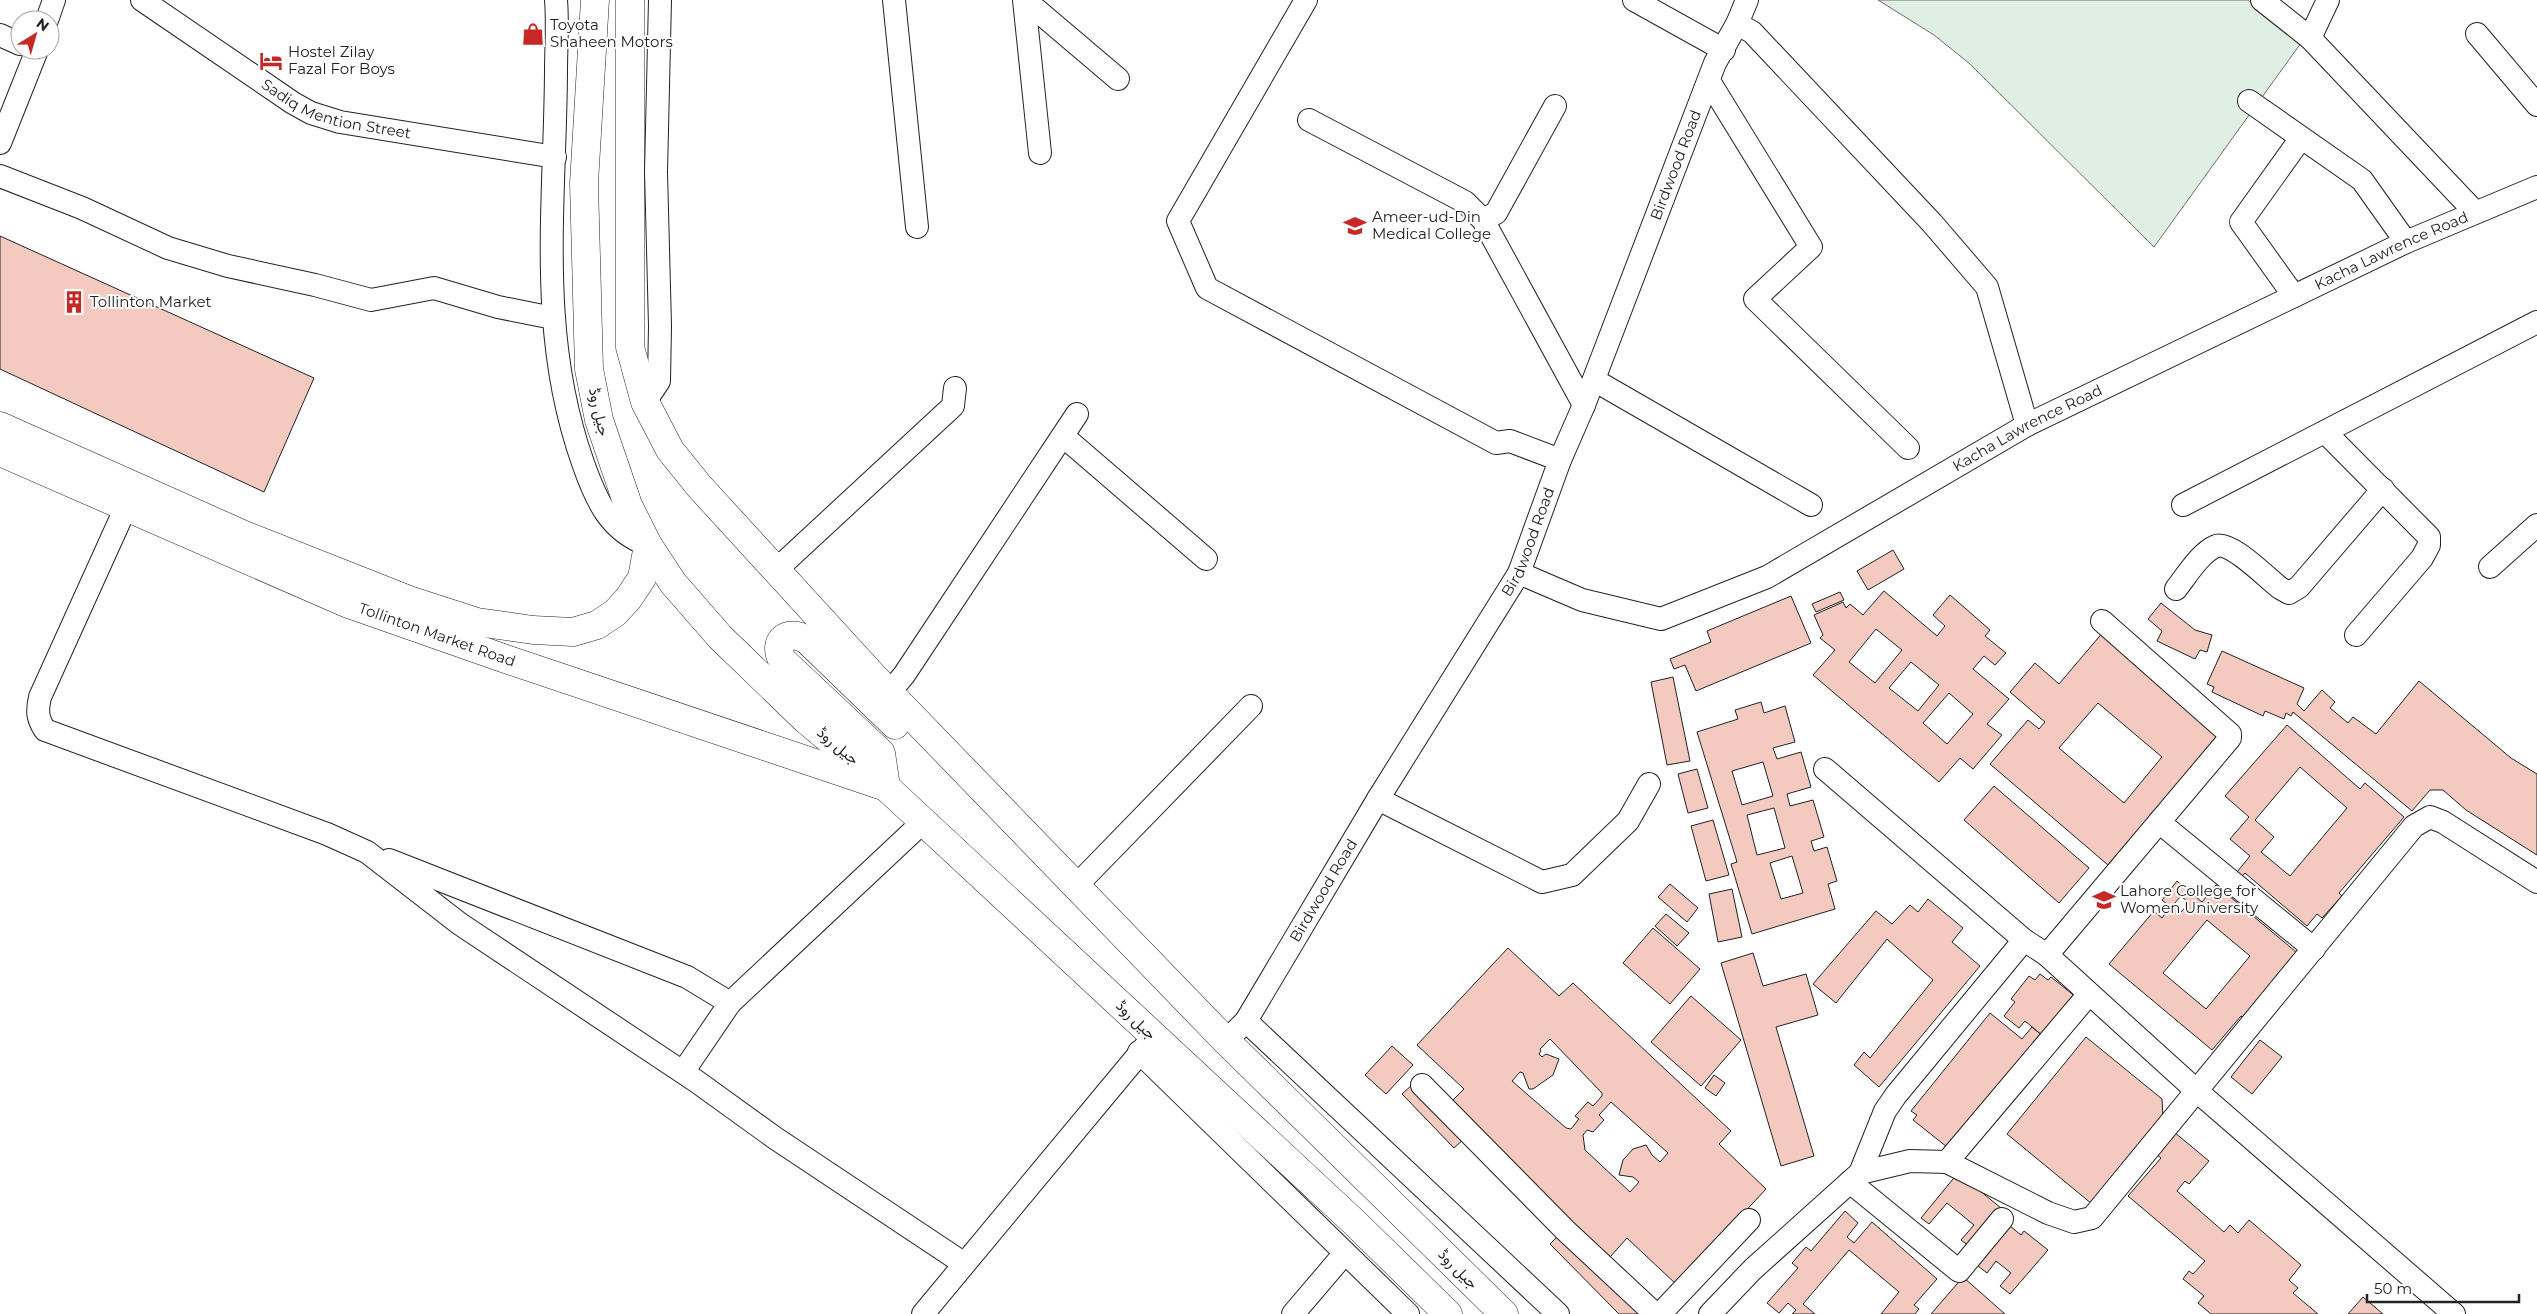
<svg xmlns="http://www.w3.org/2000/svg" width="2537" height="1314" font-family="Montserrat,Vazirmatn,sans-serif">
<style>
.green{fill:#e0efe3;stroke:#6f6f6f}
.building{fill:#f3c9c0;stroke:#222;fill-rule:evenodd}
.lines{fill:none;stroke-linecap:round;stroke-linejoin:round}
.minor-casing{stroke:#222;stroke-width:24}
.major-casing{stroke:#222;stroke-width:29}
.minor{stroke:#fff;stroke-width:22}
.major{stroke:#fff;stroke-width:28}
.labels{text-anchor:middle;stroke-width:4;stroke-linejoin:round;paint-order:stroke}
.poi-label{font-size:15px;fill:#222;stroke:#fff;text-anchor:start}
.street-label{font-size:15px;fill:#222;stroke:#fff}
</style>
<rect width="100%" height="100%" fill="#fff"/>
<!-- green -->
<path class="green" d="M1878,0H2248L2301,43L2154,247L1970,64L1934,35Z"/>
<!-- building -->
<path class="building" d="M0,236L314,378L264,492L0,369Z
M1893,550L1904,569L1868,590L1857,571Z
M1884,591L1937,636L1945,626L1933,615L1950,595L1990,630L1985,636L2006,653L1995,665L1984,656L1973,669L2009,699L1987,724L2002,735L1973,769L1960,758L1939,782L1813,675L1835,650L1820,638L1823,635L1814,615L1843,602L1846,608L1850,604L1863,615ZM1876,629L1902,650L1875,683L1849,662ZM1911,662L1939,685L1918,711L1889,688ZM1949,693L1973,714L1947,744L1923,723Z
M1840,592L1844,600L1816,612L1812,604Z
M1791,596L1811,643L1696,691L1685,665L1674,669L1670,659L1711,642L1707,631Z
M2161,603L2195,630L2212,635L2207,652L2200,650L2195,659L2157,641L2162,631L2148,619Z
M2104,631L2222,732L2108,865L1990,764L2028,720L2039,729L2045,722L2010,692L2035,663L2059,684ZM2098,703L2162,757L2124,803L2059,748Z
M2222,651L2304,688L2297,704L2304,711L2322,690L2335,702L2330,708L2348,723L2353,717L2376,734L2419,681L2511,758L2537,774V855L2466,810L2443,790H2430L2412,811L2293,712L2291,716L2286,713L2284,719L2265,711L2263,716L2212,692L2214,687L2207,684Z
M1673,677L1690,761L1667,765L1651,682Z
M1761,702L1764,713L1785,706L1795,742L1773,748L1777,759L1801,752L1811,787L1787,794L1790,806L1813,800L1824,837L1811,841L1814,851L1827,847L1837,881L1828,884L1835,909L1752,934L1731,864L1737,862L1697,732L1738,719L1735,710ZM1763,762L1773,796L1742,805L1732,771ZM1774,808L1785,848L1757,855L1747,815ZM1792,856L1803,893L1781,899L1770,863Z
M2287,725L2360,789L2365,783L2404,817L2339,893L2342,896L2322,918L2317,914L2307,926L2245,873L2238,881L2233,877L2250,856L2230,839L2249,817L2225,796ZM2300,767L2347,808L2290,876L2261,852L2274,837L2255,820Z
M1697,769L1708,808L1688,813L1678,774Z
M1994,786L2089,868L2059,903L1964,820Z
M1713,820L1729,875L1706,881L1691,826Z
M2177,881L2202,902L2216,885L2296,952L2268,986L2272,990L2246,1020L2241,1016L2212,1050L2109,964L2154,911L2162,918L2170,907L2162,900ZM2181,896L2189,903L2181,912L2173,905ZM2207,920L2250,956L2206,1009L2163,973Z
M1670,884L1698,908L1687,922L1658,897Z
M1732,889L1742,937L1718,942L1709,894Z
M1928,899L1963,928L1952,942L1980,966L1879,1087L1854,1065L1864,1052L1870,1058L1933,980L1887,939L1836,1003L1813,984L1876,911L1892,924L1910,905L1918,912Z
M1666,914L1689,933L1677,946L1655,926Z
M1653,928L1700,969L1670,1004L1623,963Z
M1508,948L1559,996L1573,983L1731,1131L1719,1144L1766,1189L1677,1285L1627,1238L1610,1257L1448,1105L1464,1089L1417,1045ZM1550,1039L1602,1093V1096L1593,1106L1588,1102L1575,1116L1579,1119L1571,1129L1566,1128L1512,1081L1520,1072L1523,1073L1529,1089H1533L1553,1075L1559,1059L1546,1054L1542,1057L1539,1054L1541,1051L1540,1049ZM1611,1102L1668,1153L1660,1162L1652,1155L1646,1145L1633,1149L1623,1160L1619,1175L1633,1177L1639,1182L1630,1192L1585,1150L1583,1135L1587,1130L1593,1132L1604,1120L1599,1115Z
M1753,953L1763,986L1806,974L1818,1015L1776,1027L1814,1156L1781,1166L1721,963Z
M2040,974L2048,980L2051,977L2076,997L2044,1037L2025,1021L2019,1028L2004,1016L2015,1002L2011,999L2029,976L2035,980Z
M1691,996L1741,1040L1701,1086L1651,1042Z
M1990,1013L2022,1039L2032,1027L2044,1037L2008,1085L2002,1080L1947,1147L1913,1120L1917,1115L1911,1111Z
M2086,1037L2162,1099L2163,1118L2092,1204L2007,1134Z
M2260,1040L2282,1057L2252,1094L2231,1077Z
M1392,1046L1413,1065L1386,1094L1365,1075Z
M1714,1075L1725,1083L1716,1096L1705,1088Z
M1413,1084L1465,1138L1454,1148L1402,1094Z
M2174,1132L2209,1161L2189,1184L2185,1181L2177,1191L2224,1232L2230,1225L2238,1233L2249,1220L2301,1265L2289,1280L2298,1288L2293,1293L2318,1314H2211L2198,1303L2204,1296L2183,1279L2189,1271L2193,1274L2205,1261L2128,1196L2161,1158L2156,1154Z
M1958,1173L2001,1208L1970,1247L1961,1240L1974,1225L1947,1203L1929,1224L1921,1218Z
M1845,1211L1858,1223L1847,1237L1854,1243L1872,1222L1937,1279L1914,1305L1919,1309L1915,1314H1881L1899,1292L1849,1250L1803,1304L1815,1314H1792L1796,1310L1788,1303L1779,1313L1767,1303L1798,1268L1792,1263L1806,1247L1811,1251Z
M2010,1226L2021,1235L2024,1231L2048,1250L2010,1294L2000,1286L2011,1273L1996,1261L1987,1273L1978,1266Z
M1561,1233L1642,1314H1619L1550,1244Z
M1963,1277L2005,1314H1931Z
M2363,1297L2383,1314H2348Z"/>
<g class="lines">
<defs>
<g id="minor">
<path id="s1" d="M142,0L293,103L311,113L340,122L555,157"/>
<path d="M556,0C558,24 556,48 556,72C555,206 537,334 583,463C596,500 609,531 648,545"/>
<path d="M894,0L917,227"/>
<path d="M1024,0L1040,153"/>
<path d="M1025,0L1118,79"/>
<path d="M1306,0L1178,221L1207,288L1496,443L1510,441L1560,460"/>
<path d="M1634,0L1724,50"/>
<path d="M2262,0L2310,38L2475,212"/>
<path d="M47,20L54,0"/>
<path d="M1737,24L1752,32L1932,223L1987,287L2027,425"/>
<path d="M2477,34L2537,105"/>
<path d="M0,35L20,44"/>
<path d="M2310,38L2328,0"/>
<path d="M1709,81L1811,247L1755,299L1908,448"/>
<path d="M2249,101L2362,180L2406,242"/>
<path d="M1309,120L1465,202L1483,220L1584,405"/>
<path d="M0,143L37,50"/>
<path d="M0,176L82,208L168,248L228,266L315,285L371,300L434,288L498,307L553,318"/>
<path d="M1483,220L1496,213L1555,106"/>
<path d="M2294,296L2241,222L2301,138"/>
<path d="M1594,380L1811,505"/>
<path d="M645,402L659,381L660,326L656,172L660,0"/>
<path d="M2325,432L2429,537V545L2422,558L2356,635"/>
<path d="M1063,436L1206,559"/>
<path d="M2183,505L2537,322"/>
<path d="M126,507L40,697C37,711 37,718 45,730L327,834L367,852L460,924L696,1081L775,1138L963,1263"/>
<path d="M2490,567L2537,525"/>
<path d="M776,570L953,406L955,388"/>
<path id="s2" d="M1519,573L1582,600L1661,619L1767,577L2027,425L2406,242L2537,187"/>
<path d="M2176,589C2187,575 2200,553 2216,546C2230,540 2268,579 2280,588L2289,593L2299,587L2383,489"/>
<path d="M889,693L904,675L1077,414"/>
<path d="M1825,769L2024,940L2047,955L2198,1092L2454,1314"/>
<path d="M1378,799L1542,882L1572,875L1628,821L1649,784"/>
<path d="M2159,822L2314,949"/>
<path d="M389,860L687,977L730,1003"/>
<path d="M1076,886L1251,706"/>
<path d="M2047,955L2230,738V734L2102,621"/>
<path d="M1246,1021L1558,1314"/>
<path id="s3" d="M1226,1041L1246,1021L1378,799L1519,573L1560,460L1584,405L1715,63L1737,24L1747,0"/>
<path d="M1139,1052L1408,1314"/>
<path d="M683,1072L730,1003L923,822"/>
<path d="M1422,1085L1565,1230L1655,1314"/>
<path d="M1947,1162L2089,994"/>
<path d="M1860,1173L1910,1161L1947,1162L2048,1213L2074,1222L2092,1218L2414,826L2430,817L2443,822L2537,882"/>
<path d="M1850,1182L1959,1271L2002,1219"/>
<path d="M923,1314L1149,1042"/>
<path d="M1293,1314L1345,1253"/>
<path d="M1660,1314L1749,1220"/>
<path d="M1710,1314L1753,1269L1860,1173L1885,1111L1896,1095L2024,940"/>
</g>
<g id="major">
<path d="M595,0L584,183L589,369L599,420L628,505L648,545L673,583L720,637L806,720L886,787L1355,1223L1448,1314"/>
<path d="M630,0V347L645,402L670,450L699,486L874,677L1226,1041L1504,1314"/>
<path d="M0,426L242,534L409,600L477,622L533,630L573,632L597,625L615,613L628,599L642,578L648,545"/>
<path id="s4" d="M0,452L346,603L500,657L886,787L881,753L782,660C772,639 789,629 807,640L895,725"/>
</g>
</defs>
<!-- minor casing -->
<use href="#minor" class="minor-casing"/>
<!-- major casing -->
<use href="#major" class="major-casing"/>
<!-- minor -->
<use href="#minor" class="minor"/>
<!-- major -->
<use href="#major" class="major"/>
</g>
<!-- icons -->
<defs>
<symbol id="shop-bare" viewBox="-9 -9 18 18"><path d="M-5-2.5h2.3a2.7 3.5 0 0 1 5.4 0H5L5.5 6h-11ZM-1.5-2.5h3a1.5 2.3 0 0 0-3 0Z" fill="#c62828" stroke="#fff" stroke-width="2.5" paint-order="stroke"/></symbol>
<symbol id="hotel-bare" viewBox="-9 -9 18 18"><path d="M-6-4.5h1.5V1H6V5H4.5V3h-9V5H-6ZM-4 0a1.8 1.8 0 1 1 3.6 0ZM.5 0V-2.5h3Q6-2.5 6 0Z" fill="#c62828" stroke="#fff" stroke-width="2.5" paint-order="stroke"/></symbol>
<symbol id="university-bare" viewBox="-9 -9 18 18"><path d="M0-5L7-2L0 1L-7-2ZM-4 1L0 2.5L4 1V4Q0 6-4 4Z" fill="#c62828" stroke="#fff" stroke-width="2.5" paint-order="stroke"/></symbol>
<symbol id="building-bare" viewBox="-9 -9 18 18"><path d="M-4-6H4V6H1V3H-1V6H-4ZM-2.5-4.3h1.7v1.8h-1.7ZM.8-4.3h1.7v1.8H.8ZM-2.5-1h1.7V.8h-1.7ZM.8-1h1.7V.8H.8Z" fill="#c62828" stroke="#fff" stroke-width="2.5" paint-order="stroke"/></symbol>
</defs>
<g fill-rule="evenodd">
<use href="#shop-bare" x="517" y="18" width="32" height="32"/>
<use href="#hotel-bare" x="255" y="45" width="32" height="32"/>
<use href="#university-bare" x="1339" y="210" width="32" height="32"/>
<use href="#building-bare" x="58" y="286" width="32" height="32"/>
<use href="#university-bare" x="2088" y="884" width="32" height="32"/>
</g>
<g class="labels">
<!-- poi labels -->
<g class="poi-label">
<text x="550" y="30">Toyota<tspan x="550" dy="17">Shaheen Motors</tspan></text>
<text x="288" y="57">Hostel Zilay<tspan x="288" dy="17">Fazal For Boys</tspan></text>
<text x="1372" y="222">Ameer-ud-Din<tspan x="1372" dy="17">Medical College</tspan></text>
<text x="90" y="307">Tollinton Market</text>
<text x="2120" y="896">Lahore College for<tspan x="2120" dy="17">Women University</tspan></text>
</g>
<!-- street labels -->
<g class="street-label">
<text dy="5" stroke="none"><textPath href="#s1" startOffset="226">Sadiq Mention Street</textPath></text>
<text dy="5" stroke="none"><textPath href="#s3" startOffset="990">Birdwood Road</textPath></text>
<text dy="5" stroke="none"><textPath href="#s2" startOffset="969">Kacha Lawrence Road</textPath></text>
<text transform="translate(599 412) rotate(77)" y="5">جیل روڈ</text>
<text dy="5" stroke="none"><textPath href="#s2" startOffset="564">Kacha Lawrence Road</textPath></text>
<text dy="5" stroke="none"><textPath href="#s3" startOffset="585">Birdwood Road</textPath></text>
<text dy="5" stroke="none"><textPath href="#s4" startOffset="474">Tollinton Market Road</textPath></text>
<text transform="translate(838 746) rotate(40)" y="5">جیل روڈ</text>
<text dy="5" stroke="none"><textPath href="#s3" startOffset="180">Birdwood Road</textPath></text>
<text transform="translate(1136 1020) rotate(44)" y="5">جیل روڈ</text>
<text transform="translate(1458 1269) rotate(45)" y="5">جیل روڈ</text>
</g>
</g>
<!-- north arrow -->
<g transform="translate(35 35) rotate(37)"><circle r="24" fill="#ffffff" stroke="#a7a7a7"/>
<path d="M0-4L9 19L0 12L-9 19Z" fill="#c62828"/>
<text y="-8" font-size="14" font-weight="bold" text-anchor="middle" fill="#222222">N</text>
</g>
<!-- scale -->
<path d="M2367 1294v8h152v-8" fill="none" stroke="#222222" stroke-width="2.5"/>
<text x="2374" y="1294" font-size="15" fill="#222222" stroke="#ffffff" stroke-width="4" paint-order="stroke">50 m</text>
</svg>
